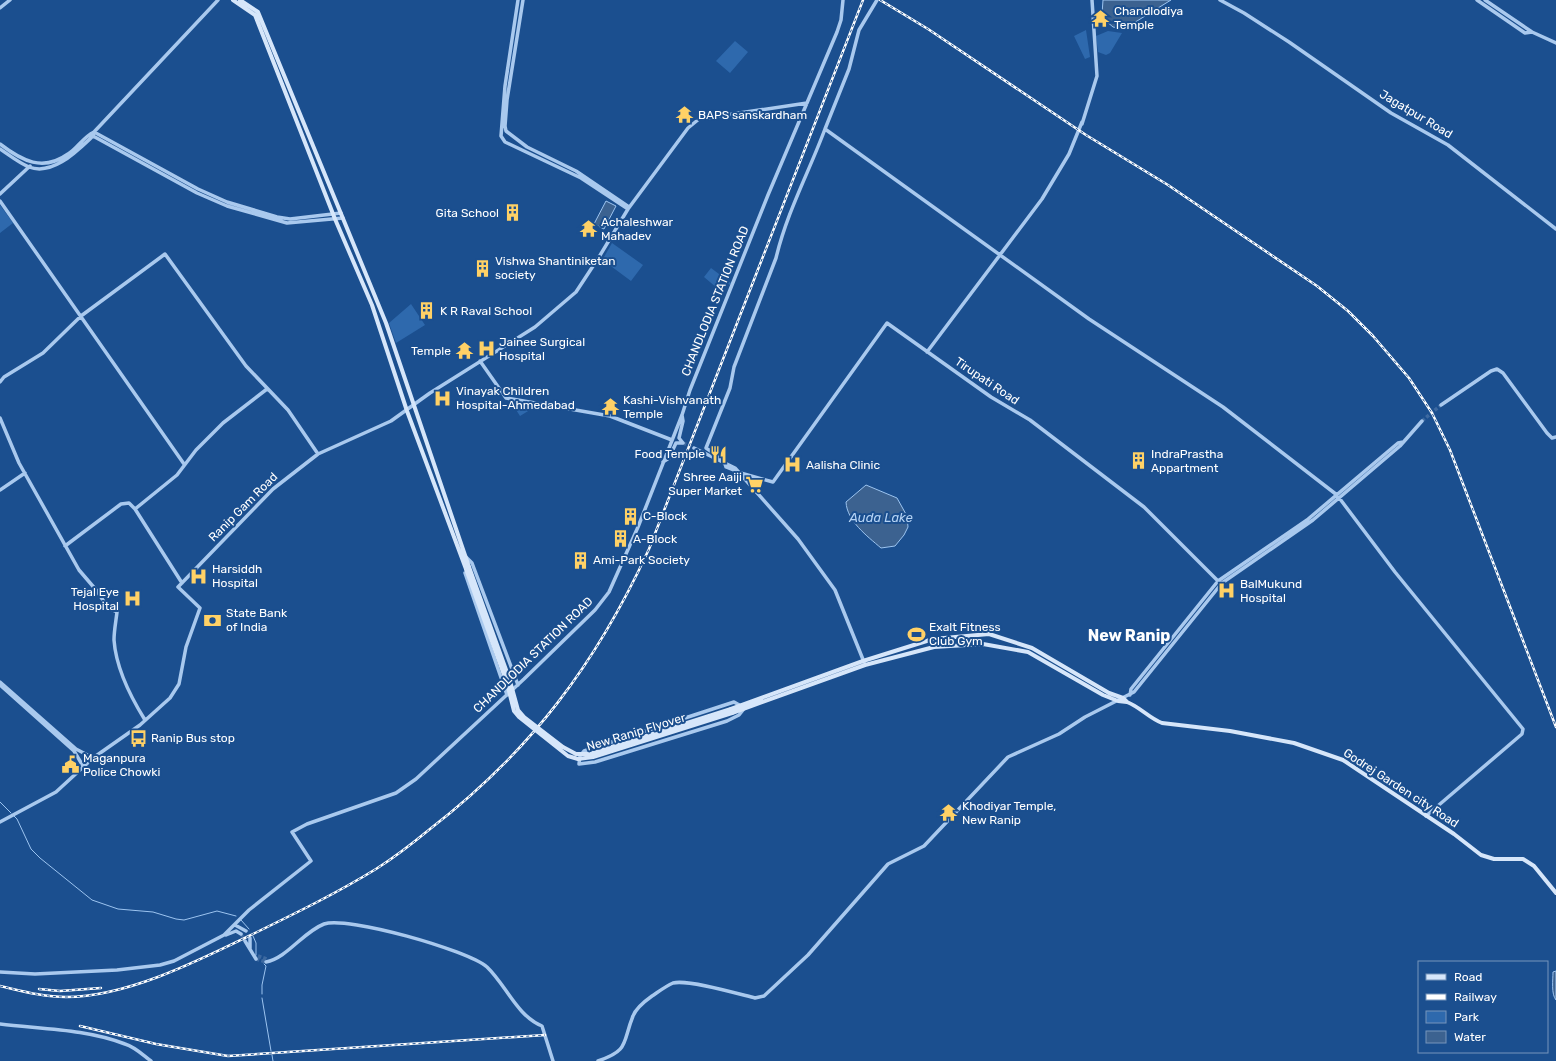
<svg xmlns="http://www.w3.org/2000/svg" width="1556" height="1061" font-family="Rubik,sans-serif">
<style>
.green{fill:#2e69ad}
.water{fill:#3c6290;stroke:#9cc4f0}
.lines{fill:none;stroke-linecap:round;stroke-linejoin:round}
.stream{stroke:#9cc4f0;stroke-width:1}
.tertiary-tunnel{stroke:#3d69a0;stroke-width:3.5;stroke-dasharray:3.5 2;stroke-linecap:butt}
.tertiary{stroke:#a9c9ee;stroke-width:3.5}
.secondary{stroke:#d6e6fa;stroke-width:4}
.rail-casing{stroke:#fff;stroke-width:2.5}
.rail{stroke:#1b4f8f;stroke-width:1;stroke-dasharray:3;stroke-linecap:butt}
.secondary-bridge{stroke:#d6e6fa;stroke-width:4}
.labels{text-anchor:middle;stroke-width:4;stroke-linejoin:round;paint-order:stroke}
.poi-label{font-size:12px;fill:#fff;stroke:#1b4f8f;text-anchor:start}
.street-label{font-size:12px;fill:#fff;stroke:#1b4f8f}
.water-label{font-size:13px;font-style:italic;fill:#b5d3f5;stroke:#1b4f8f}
.district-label{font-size:16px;font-weight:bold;fill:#fff;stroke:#1b4f8f}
</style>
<rect width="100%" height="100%" fill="#1b4f8f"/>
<!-- green -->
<path class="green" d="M1086,30L1090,57L1085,59L1074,36Z
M1108,31L1122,33L1110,53L1106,55L1098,52L1096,36Z
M735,41L748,52L730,73L716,61Z
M0,205L13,223L0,233Z
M612,243L643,265L631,281L604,261V257Z
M711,268L731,283L730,285L723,280L717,288L704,277Z
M411,304L425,325L396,343L389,323Z
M513,400L538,405L520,416L511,402Z"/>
<!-- water -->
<path class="water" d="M1103,0H1171L1124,29L1113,27L1106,21L1102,14Z
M606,201L616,206L604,229L594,224Z
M866,485L897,498L907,516L908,527L904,535L895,546L881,548C867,536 847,521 846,502Z
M1556,971V1000C1551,994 1553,980 1553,972Z"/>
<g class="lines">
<!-- stream -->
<path class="stream" d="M0,802L11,813
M14,816L17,819L31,849L40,858L92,900L118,909L153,912L176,919L184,920L217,911L236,916
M241,920L249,929
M253,936L256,943V955
M262,994V985L266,966L264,964
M262,998L271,1051
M272,1055L273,1061"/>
<!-- tertiary-tunnel -->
<path class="tertiary-tunnel" d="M1422,421L1441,405
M683,443L694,448
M241,934L245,941
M258,956L267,959
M256,959L266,962"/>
<!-- tertiary -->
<path class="tertiary" d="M518,0L505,86L501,136L505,142L581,178L628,209
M523,0L507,100L505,126L506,131L527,147L576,171L629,207
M877,0L859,30L849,69L825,129L1089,319L1223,407L1337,495L1395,572L1523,729L1522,734L1426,816
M1220,0L1244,13L1289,42L1391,113L1448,145L1556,229
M1477,0L1525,33L1532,32
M1485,0L1532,32L1556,43
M0,8L10,0
M1082,124L1097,76L1092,0
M93,136L197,193L227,206L287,223L343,218
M0,144C22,161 43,172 68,154C78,148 83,137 94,132L198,189L227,202L277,217L290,219L341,213
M0,149C9,155 19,163 29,167C53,176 77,151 93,136L94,132L218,0
M0,194L30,166
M0,201L184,464
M927,352L1042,199L1069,154L1082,122
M480,361L506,398L610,416L672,440
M0,382L4,377L43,353L81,316L165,254L246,366L288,410L318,454
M1441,405L1491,371L1497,369L1503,373L1547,433L1552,438L1556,437
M682,415L683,421L679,438L683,443
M0,418L19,463L79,570L97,591L108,608L117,612C116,621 114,631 114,640C116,668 130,696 145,720
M694,448L735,468L798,539L835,590L864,662
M663,462L669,458L676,443H683
M724,463V460L706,448L730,388L734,367L776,258C787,212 809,172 825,129
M725,464L726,467L736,471
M737,472L773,482L887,323L991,397L1030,420L1144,507L1221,584
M0,490L25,473
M135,509L182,583
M65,546L121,504L129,503L135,509L177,475L196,450L223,423L267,389
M466,557L472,563L518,685
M465,573L507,695
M0,682L76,749L93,758
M0,685L74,751L83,766
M1130,695L1131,689L1218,581L1307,520L1398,443L1403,442
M741,706L734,702L584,751L580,756L579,764L595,762L727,721L739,715L743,710
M0,822L56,792L93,758L140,725L170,698L179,684L186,647L200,608L178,587L273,489L318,454L391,421L430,393L535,327L576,292L599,257L628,209L688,128L699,119L807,103
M235,925L246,931
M226,935L236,931L241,934
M250,938V949
M245,941L256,959
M266,962C287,958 303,932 324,924C348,916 467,950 487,967C506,985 517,1016 542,1026L553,1061
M0,972L35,974L117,970L160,965L174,961L224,935L249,910L311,861L292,832L307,824L396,793L416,779L524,679L595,610L609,592L638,527L682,415L690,390L768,195L837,32L841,20L843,0
M0,1024C41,1029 87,1029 125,1044C135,1047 143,1055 151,1061
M598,1061C630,1050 622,1043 633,1016C636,1008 645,1001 652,996C658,992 666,986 673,983C688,979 739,994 755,998L764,996L808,955L888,864L924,846L1008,757L1059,734L1085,717L1134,692L1222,583L1313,520L1400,446L1422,421"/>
<!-- secondary -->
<path class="secondary" d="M233,0L255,15L335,219L372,305L407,411L466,569
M240,0L258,12L386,323L469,567
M1127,702C1140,707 1149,718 1162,723L1230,731L1294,743L1343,760L1454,834L1481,855L1494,859H1523L1534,866L1556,893
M731,709L863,661L933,639L989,634L1032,648L1109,693L1123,698L1127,702L1118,701L1103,695L1028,652L983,644L934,647L865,665L732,713"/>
<defs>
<path id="rail" d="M880,0L928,29L1086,135L1168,185L1317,286L1348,311L1373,336L1409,378L1432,413L1450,450L1556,727
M0,986C22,991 43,997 66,997C127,997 200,960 255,933C296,913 337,893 376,869C395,857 413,843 430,829C531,751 596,664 649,549L863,0
M39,989L60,991L101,988
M80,1026L156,1044L228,1056L545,1035"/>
</defs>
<!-- rail casing -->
<use href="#rail" class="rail-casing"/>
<!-- rail -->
<use href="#rail" class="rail"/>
<!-- secondary-bridge -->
<path class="secondary-bridge" d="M469,567L510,681L518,710L524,717L563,747L576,754H590L731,709
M466,569L507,683L514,711L519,717L568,756L578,759L593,757L732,713"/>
</g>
<!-- icons -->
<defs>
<symbol id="temple-bare" viewBox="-9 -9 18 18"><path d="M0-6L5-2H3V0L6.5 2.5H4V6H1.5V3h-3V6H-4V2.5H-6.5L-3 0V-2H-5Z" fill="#ffd166" stroke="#1b4f8f" stroke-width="2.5" paint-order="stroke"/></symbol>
<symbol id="building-bare" viewBox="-9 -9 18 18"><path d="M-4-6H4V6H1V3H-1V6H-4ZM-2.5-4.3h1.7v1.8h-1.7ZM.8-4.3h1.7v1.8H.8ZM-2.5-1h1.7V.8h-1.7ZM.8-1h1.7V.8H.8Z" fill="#ffd166" stroke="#1b4f8f" stroke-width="2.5" paint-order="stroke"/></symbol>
<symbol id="hospital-bare" viewBox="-9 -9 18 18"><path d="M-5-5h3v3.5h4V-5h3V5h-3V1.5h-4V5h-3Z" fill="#ffd166" stroke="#1b4f8f" stroke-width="2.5" paint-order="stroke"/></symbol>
<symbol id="restaurant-bare" viewBox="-9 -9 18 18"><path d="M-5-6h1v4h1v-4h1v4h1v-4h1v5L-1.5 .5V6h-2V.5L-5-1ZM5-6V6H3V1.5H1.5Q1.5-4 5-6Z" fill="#ffd166" stroke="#1b4f8f" stroke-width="2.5" paint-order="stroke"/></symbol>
<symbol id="supermarket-bare" viewBox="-9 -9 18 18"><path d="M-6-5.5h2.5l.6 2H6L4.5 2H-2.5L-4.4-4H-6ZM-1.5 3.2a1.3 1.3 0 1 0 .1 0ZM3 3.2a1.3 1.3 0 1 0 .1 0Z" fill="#ffd166" stroke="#1b4f8f" stroke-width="2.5" paint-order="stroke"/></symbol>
<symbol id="bank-bare" viewBox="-9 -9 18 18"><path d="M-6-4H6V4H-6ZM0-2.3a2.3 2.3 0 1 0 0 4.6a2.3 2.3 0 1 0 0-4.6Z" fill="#ffd166" stroke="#1b4f8f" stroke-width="2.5" paint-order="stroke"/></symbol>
<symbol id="stadium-bare" viewBox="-9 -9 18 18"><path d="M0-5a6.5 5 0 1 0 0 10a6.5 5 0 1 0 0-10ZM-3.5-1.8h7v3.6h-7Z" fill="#ffd166" stroke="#1b4f8f" stroke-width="2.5" paint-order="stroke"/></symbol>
<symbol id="bus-bare" viewBox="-9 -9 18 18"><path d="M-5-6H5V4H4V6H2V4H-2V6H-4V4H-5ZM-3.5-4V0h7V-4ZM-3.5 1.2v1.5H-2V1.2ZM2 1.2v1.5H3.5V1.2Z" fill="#ffd166" stroke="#1b4f8f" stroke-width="2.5" paint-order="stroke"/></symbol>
<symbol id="civic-bare" viewBox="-9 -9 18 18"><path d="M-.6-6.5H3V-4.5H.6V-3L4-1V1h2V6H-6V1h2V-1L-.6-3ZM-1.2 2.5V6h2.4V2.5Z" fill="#ffd166" stroke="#1b4f8f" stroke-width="2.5" paint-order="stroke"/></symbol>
</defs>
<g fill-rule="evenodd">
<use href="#temple-bare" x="1088" y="6" width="25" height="25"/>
<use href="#temple-bare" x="672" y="102" width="25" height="25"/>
<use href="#building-bare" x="500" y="200" width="25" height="25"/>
<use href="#temple-bare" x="576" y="216" width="25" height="25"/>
<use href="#building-bare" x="470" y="256" width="25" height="25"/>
<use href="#building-bare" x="414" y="298" width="25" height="25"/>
<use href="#hospital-bare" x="474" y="336" width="25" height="25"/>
<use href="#temple-bare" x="452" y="338" width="25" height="25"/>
<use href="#hospital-bare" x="430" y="386" width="25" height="25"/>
<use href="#temple-bare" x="598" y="394" width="25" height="25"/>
<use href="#restaurant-bare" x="706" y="442" width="25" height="25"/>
<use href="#building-bare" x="1126" y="448" width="25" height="25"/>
<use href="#hospital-bare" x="780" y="452" width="25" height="25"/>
<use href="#supermarket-bare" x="742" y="472" width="25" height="25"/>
<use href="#building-bare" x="618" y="504" width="25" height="25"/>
<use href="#building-bare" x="608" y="526" width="25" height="25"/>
<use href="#building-bare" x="568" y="548" width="25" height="25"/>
<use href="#hospital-bare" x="186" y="564" width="25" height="25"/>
<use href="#hospital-bare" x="1214" y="578" width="25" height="25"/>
<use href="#hospital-bare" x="120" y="586" width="25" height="25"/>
<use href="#bank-bare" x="200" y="608" width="25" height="25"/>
<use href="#stadium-bare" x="904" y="622" width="25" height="25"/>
<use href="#bus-bare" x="126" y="726" width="25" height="25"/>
<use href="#civic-bare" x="58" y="752" width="25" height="25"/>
<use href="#temple-bare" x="936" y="800" width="25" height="25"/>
</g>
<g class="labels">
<!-- poi labels -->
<g class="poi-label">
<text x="1114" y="15">Chandlodiya<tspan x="1114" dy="14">Temple</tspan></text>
<text x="698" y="119">BAPS sanskardham</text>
<text x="499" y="217" text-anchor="end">Gita School</text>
<text x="601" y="226">Achaleshwar<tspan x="601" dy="14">Mahadev</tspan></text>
<text x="495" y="265">Vishwa Shantiniketan<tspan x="495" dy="14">society</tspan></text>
<text x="440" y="315">K R Raval School</text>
<text x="499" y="346">Jainee Surgical<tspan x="499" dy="14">Hospital</tspan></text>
<text x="451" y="355" text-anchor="end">Temple</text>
<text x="456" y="395">Vinayak Children<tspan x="456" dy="14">Hospital-Ahmedabad</tspan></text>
<text x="623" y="404">Kashi-Vishvanath<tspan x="623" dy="14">Temple</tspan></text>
<text x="705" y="458" text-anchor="end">Food Temple</text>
<text x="1151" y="458">IndraPrastha<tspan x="1151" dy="14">Appartment</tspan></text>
<text x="806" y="469">Aalisha Clinic</text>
<text x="742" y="481" text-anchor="end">Shree Aaiji<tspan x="742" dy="14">Super Market</tspan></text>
<text x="643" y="520">C-Block</text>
<text x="633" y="543">A-Block</text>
<text x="593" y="564">Ami-Park Society</text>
<text x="212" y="573">Harsiddh<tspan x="212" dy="14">Hospital</tspan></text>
<text x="1240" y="588">BalMukund<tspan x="1240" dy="14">Hospital</tspan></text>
<text x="119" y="596" text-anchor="end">Tejal Eye<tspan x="119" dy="14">Hospital</tspan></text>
<text x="226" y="617">State Bank<tspan x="226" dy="14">of India</tspan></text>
<text x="929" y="631">Exalt Fitness<tspan x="929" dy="14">Club Gym</tspan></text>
<text x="151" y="742">Ranip Bus stop</text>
<text x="83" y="762">Maganpura<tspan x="83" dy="14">Police Chowki</tspan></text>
<text x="962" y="810">Khodiyar Temple,<tspan x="962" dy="14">New Ranip</tspan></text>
</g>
<!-- street labels -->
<g class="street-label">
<text transform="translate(1416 114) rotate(31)" y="4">Jagatpur Road</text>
<text transform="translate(715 301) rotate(-68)" y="4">CHANDLODIA STATION ROAD</text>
<text transform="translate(987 381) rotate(34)" y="4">Tirupati Road</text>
<text transform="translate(243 507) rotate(-45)" y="4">Ranip Gam Road</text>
<text transform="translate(533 655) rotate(-44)" y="4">CHANDLODIA STATION ROAD</text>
<text transform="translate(636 732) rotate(-17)" y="4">New Ranip Flyover</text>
<text transform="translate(1401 788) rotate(33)" y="4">Godrej Garden city Road</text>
</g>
<!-- water labels -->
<g class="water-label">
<text x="881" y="522">Auda Lake</text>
</g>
<!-- district labels -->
<g class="district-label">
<text x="1129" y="641">New Ranip</text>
</g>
</g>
<!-- legend -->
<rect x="1418" y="961" width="130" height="92" fill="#1b4f8f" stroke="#7695bc"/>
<rect x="1426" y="974" width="20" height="6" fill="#d6e6fa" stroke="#7695bc"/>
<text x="1454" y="981" font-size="12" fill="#ffffff">Road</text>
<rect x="1426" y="994" width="20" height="6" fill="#ffffff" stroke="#7695bc"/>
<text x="1454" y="1001" font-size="12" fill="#ffffff">Railway</text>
<rect x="1426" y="1011" width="20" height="12" fill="#2e69ad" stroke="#7695bc"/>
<text x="1454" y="1021" font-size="12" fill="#ffffff">Park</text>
<rect x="1426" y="1031" width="20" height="12" fill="#3c6290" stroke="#7695bc"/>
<text x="1454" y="1041" font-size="12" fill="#ffffff">Water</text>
</svg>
